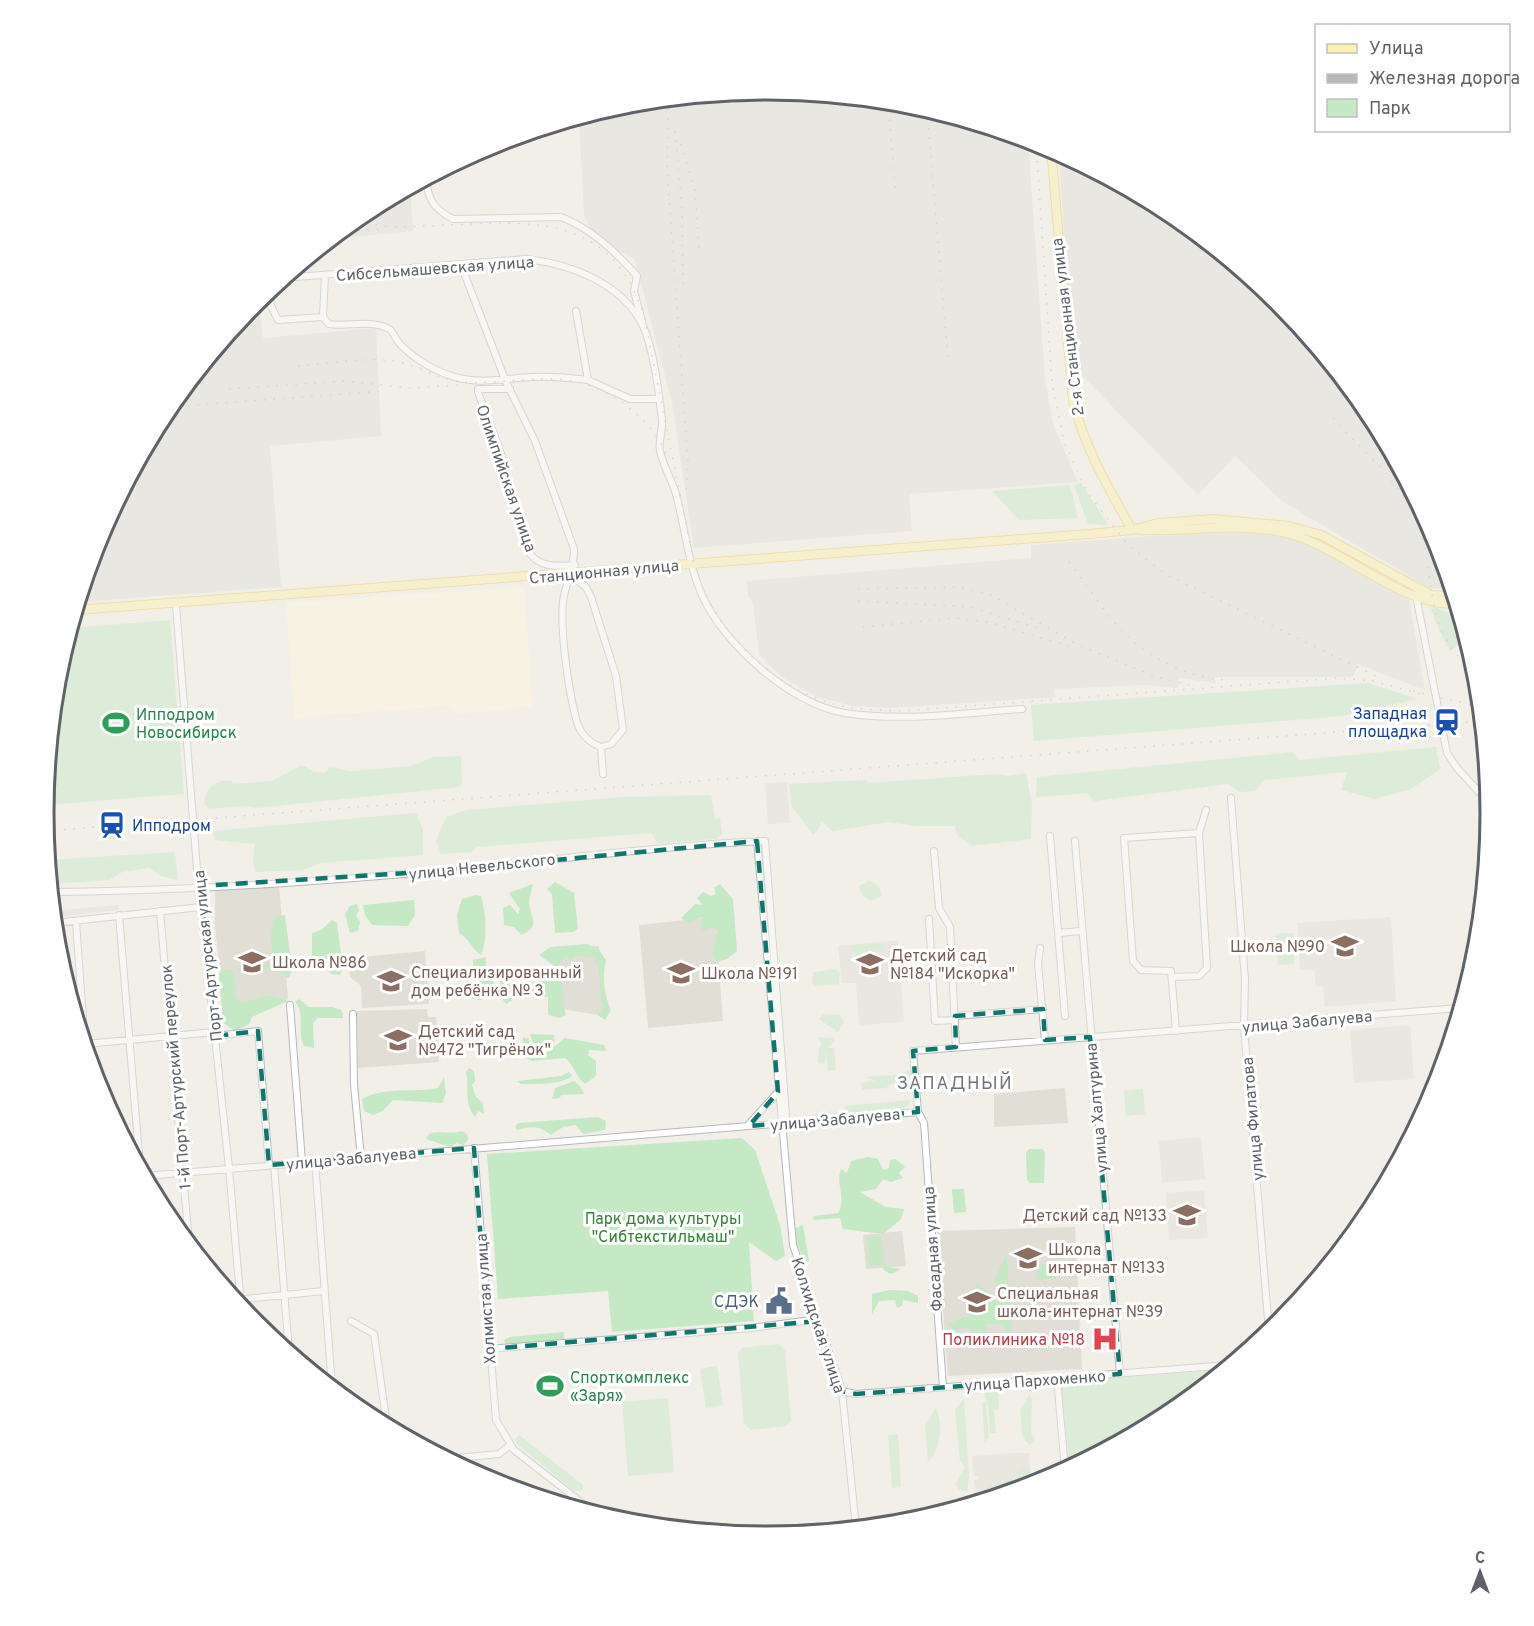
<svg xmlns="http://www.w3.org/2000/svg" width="1534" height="1626" font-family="Overpass,sans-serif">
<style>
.commercial{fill:#fef7e0}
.industrial{fill:#e0deda}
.education{fill:#e1ded6}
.green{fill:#c5e8c5}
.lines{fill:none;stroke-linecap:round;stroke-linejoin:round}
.minor-casing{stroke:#b5b8bc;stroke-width:8}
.major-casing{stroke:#f2c960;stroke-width:10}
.minor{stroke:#fff;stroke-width:6}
.major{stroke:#fff2af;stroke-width:8}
.rail{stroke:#b6b7b8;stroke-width:1.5;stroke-dasharray:1.5 8;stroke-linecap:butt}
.marked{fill:none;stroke:#0f766e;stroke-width:4.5;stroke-dasharray:12 8;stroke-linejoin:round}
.labels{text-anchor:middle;stroke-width:6;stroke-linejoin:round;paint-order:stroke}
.street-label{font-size:16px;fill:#5f6368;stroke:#fff}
.transit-label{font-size:16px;fill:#164399;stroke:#fff;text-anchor:end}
.leisure-label{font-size:16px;fill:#27864d;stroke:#fff;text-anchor:start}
.education-label{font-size:16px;fill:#785e54;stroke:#fff;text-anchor:start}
.park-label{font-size:16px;fill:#348238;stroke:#fff}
.service-label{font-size:16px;fill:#4e5e75;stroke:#fff;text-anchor:end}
.health-label{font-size:16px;fill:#be3a42;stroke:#fff;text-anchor:end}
.neighbourhood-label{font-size:18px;letter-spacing:1.5px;fill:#70757a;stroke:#fff}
.rim{fill:none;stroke:#5f6368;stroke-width:3}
</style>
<rect width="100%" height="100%" fill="#f1efe8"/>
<!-- commercial -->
<path class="commercial" d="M524,587L533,706L460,714L446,706L294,718L286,603Z"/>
<!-- industrial -->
<path class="industrial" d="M767,90L908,103L1028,140L1045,379L1053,424L1078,482L909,494L912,531L694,548L672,403L635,260L594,236L584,215L579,118L626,103Z
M1059,153L1169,212L1279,302L1369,411L1436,536L1451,588L1431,589L1283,502L1235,456L1198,495L1078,371L1066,268Z
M410,187L413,231L332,239L365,211Z
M259,299L263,338L376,328L381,436L270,446L281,587L79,602L99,536L166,411Z
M1233,530L1300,540L1409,600L1425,690L1358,664L1353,677H1214L1216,683L1178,678V688L1145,685L1054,689L1055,697L891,708L852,706L817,697L782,677L759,655L753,602L748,597L747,581L1031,558V545Z
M787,782L790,823L768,824L765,783Z
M118,905L119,910L54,917L53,911Z"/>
<!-- education -->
<path class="education" d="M279,884L288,999L237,1022H225L215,925V889Z
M715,917L723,1021L648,1028L639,925Z
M1391,917L1396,1001L1325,1007L1323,987H1316L1314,970H1300L1297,923Z
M898,940L904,1022L859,1025L856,983H842L838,946Z
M599,946L605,1016L555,1008L552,966L557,965L555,947Z
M425,951L429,1004L362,1008L361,986L350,977L349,958Z
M427,1009L428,1017H436L439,1062L358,1068L357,1011Z
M1410,1025L1414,1079L1354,1083L1350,1030Z
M1065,1088L1068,1123L994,1127V1094Z
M1201,1137L1205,1179L1162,1183L1159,1141Z
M1204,1190L1208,1238L1169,1240L1166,1193Z
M1075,1227L1082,1369L948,1376L937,1231Z
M902,1231L906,1266L866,1269L863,1235Z
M1012,1453H1029L1031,1485L988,1498L987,1491L975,1492L974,1480L978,1479V1476H974L972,1456Z"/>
<!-- green -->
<path class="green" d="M1081,483L1108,525L1088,524L1074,485Z
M1070,485L1078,518L1019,520L992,491Z
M1434,607C1443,609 1450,617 1460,617L1467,639L1450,651L1439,630L1431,609Z
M170,620L184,794L44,805L57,672L71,628Z
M1368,683L1417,699L1343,716L1034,741L1031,705Z
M1436,747L1440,769L1411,789L1375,799L1341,790L1347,772L1264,780L1255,791L1240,792L1228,784L1094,801L1087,793L1036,797L1037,777L1294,752L1299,760Z
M461,756L462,782L459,787L256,808L244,806L210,809L205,804C204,788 216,779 231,781L233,784L272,781L302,765L315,772L325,773L330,767L350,771L412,766L433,757Z
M1026,773L1032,804L1031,839L971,846L957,835L955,826H916L888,822L833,831L821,822L818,830L813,834L792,807L789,784L867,780L868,783L997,774L1006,776Z
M711,795L715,818L720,819L722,834L717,839L658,843L651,833L477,847L472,852L441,854L436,841L446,817L467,810L624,797Z
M416,813L423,829V855L321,863L303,870L255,872L253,860L255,844L215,840L213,831Z
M175,852L178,880L161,876L149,868L122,872L109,880L50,884L48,860Z
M869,881L879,886L882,896L871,901L863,896L859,886Z
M555,882L574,893L578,929L573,932L555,933L552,894L547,889Z
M533,884C532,890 529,897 529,903C530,918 542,926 521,935L514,927L504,925L503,908L510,905L518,914L520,909L509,893Z
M720,884L733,899L737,951L727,959L716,962L712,953L717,931L714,927L701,931L702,917L688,923L681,918L695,904L703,905L697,898L703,892L711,896L716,894L714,888Z
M476,895L481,896C486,914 488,937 481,955C472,949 471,941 459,933L457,915L462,899Z
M414,900L415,915L408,926L372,925L365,915L363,905Z
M357,904L359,910L356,916L360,922L358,931L350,933L345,914L350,906Z
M285,915L292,970L289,978L282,975L279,961L274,959C270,945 270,931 275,917Z
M332,920L337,923L342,961L341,975L331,974L325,967L316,965L312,959V933L321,930Z
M1293,933L1294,964L1278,965L1276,934Z
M883,943L884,949L860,956L853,952L851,945Z
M587,944L599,950L606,960C602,977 604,995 611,1010L605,1020L598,1015L602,1010L599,968L593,957L576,956L571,960L566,957L556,967L539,955L550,947Z
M486,957L485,978L493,981L496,987L495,994L487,993L481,1000L467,998V991L473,979V960Z
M267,963L272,964L271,968L248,973L238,972L240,965Z
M223,969L233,970L236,997L241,1003L270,995L288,1001L252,1017L249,1024L235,1031L223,1023L219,974Z
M836,969L840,973L839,984L816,986L812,983L813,972Z
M507,973L513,1000L506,1004L503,1000L500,980Z
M552,978L561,979C564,992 561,1003 566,1015L560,1018L548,1015V997L533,995L530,983Z
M299,999L309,1007H332L342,1010L343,1018H318L313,1023L314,1048L304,1046C296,1031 306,1014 295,1002Z
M823,1014L840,1015L844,1022L838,1032L819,1019Z
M530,1034L554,1035L555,1041L534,1046Z
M523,1037L529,1039L530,1054L543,1055L565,1038L604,1045L606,1051L589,1050L588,1055L596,1061V1076L585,1084C575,1076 575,1066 565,1058L532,1061L521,1055Z
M818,1037L832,1038L835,1041L827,1048H834L836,1070L828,1071L826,1050L825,1064L818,1063L819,1049L822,1045Z
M469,1068L474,1071L475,1081L472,1085L476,1097L483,1103L484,1114L478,1111L475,1117C463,1103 470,1088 466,1072Z
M910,1070L911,1078L907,1082L896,1081L886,1088L862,1090L861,1083L875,1081L865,1077L894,1075Z
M569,1072L572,1076C561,1085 536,1084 521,1084L517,1081L561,1076Z
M444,1077L446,1093L442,1103L393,1100L383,1111L373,1115L364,1111L362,1099C386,1086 413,1093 438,1088Z
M574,1081L580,1086L584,1094L561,1095L560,1098L552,1099L555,1088Z
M1143,1089L1145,1114L1126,1116L1124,1091Z
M910,1100L908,1106L901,1109L846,1113L844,1106Z
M598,1117L606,1121L605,1130L583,1134L576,1125L563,1127L551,1135C540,1125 530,1126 517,1130L515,1127L518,1123Z
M462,1131L467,1134L468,1140L463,1145L456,1143L451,1147L426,1139L429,1134C441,1130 451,1135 462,1131Z
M742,1138L755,1150L780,1225L785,1256L776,1261L749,1242L754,1321L612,1332L608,1291L498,1299L487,1154Z
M1029,1149H1042L1045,1152L1044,1183H1030L1027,1180L1026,1153Z
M868,1157L878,1159L883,1170L889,1168L890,1160L896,1159L905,1167L899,1173L903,1178L891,1182L883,1179L876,1189L860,1192L886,1207L904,1209L901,1219L883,1234L843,1229L840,1218L813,1220L814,1216L838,1213C847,1198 835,1184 841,1169L847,1173L851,1161Z
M952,1189H964L966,1212L954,1213Z
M803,1225L809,1261L805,1263L797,1244L795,1228Z
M881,1236L884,1265L885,1263L887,1267L900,1269C893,1275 889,1275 883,1269L884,1265L870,1266L867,1237Z
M1007,1253L1012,1346H1008L1005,1327L1000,1324H986L985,1340H975L974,1334L969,1328L954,1329L947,1324L968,1316L977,1283L988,1291L995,1299L1000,1292L994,1280Z
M1055,1264L1056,1278L1037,1280L1036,1265Z
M890,1290L908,1291L918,1296V1303L903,1300L902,1306L897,1308L895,1300L879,1301L872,1314V1294Z
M564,1332V1339L557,1341L510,1345H506L504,1340L510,1337Z
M779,1344L785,1350L791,1421L785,1426L751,1430L744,1424L738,1354L742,1348Z
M717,1366L723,1405L706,1408L700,1369Z
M1223,1370L1169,1415L1070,1468L1066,1456L1068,1454L1061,1382Z
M989,1387L998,1391L999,1409L994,1410L996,1433H990L988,1405L986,1403L989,1436L985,1444L982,1403L987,1402L984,1393Z
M1029,1395L1032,1399L1031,1433L1035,1439L1030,1445C1018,1436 1023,1424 1020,1410Z
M668,1398L674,1472L628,1476L622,1402Z
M964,1398L969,1478L967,1492L959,1490L956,1483L965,1467L960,1461L955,1410Z
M936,1408C943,1424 941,1449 928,1462L925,1426Z
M898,1434L901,1487L892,1488L888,1435Z
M519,1435L583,1485V1490L574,1491L517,1444L515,1440Z
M1029,1467L1031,1485L988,1498L987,1483L1000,1485L1008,1479L1017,1478L1019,1468Z"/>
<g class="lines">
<defs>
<path id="minor" d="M426,179C428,200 434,209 453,219L561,217C590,228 617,253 637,276L634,291L642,321
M461,265L506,382L535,441L574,549C575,568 565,583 563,602C560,631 569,697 578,725C582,736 591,743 601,747
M283,278L526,259C571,264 622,283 643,326C654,350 659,394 662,420C663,430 658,441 660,451C663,466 672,480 676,494C685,528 688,563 702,595C723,644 792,705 845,713C903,722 964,713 1022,709
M269,290L271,306L278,320L323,317L329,324C348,327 371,319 389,329C394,332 395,339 399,343C414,359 437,373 459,378C483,384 508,378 533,377C551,376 570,378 588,380
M576,311L588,380L630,399H658
M323,317L325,275
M510,389H478V392C487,417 497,441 505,466C511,487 519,545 534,558C545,568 562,566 575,565
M569,574L586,587L591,597L616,676L623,730L611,744L601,747L603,774
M1418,593L1417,601L1447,753L1457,768L1489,803
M176,605L197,869L229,1168L241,1307
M1231,798L1245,979L1244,1026L1269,1332
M1050,836L1065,1016
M757,841L793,1245L842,1391L856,1528
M1075,841L1120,1374
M934,851L939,908L950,927L956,1047
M51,892C182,891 319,882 449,870C555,860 659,846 765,841L786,1115L783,1123
M160,911L189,1243
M119,915L140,1167
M929,919L935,1021L955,1020
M76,922L85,1046
M54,923L201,907
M1058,933L1081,931
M1040,948L1038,964L1045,1040
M1172,977L1199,976L1207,968L1199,833L1206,810
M290,1005L302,1162
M353,1014L354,1085L361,1158
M955,1016L1043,1009
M1176,1031L1171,971L1141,970L1133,961L1124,838L1199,833
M216,1036L258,1031L269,1165
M85,1044L215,1032
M748,1125L778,1092
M474,1148L496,1420L514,1450L595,1513
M315,1161L332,1387
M274,1165L289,1352
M144,1176L918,1112
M235,1300L324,1291
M351,1321L374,1334L387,1426
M489,1349L751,1328L818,1319
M1057,1378L1065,1470
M943,1387L924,1123L918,1112L913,1051L1460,1008
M842,1391L856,1394L1229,1365
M448,1459L499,1454L509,1446
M766,1536L782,1535"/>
<path id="major" d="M1051,148L1073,400C1084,447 1108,487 1132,530
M1140,530C1190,532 1240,521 1290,534C1344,549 1403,607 1456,604
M76,610L1089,534L1132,530L1158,523L1213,519L1289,526L1321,535L1431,595L1453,596"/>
</defs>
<!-- minor casing -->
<use href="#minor" class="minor-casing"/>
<!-- major casing -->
<use href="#major" class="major-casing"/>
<!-- minor -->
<use href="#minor" class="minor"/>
<!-- major -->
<use href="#major" class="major"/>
<!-- rail -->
<path class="rail" d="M668,99L667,168L688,462L686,497
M888,101L896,196
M927,109L948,361
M675,131L682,209L683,284
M1036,142L1052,383L1065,444L1087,492L1128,545L1165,574L1380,678
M681,144L695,190L699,250
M358,218C377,229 404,227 425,226C517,223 609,205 644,316L694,564C700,580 705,596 714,610C740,653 789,694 838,705C859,710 881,710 902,711L1338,678L1373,681L1421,694
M339,233L381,229
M298,366C329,364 362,357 394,361C418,365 439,380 464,382C495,384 525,378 556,379C603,381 653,416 669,461
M229,389L346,381L410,388L459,385
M169,407L384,391
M1333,418C1358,446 1397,479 1413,512C1440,569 1417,631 1477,673
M1069,562C1088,586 1105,614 1126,635C1152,660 1192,679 1227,680
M858,589L956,587L989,594L1078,645L1154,676L1189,685
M858,601L970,607L1038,628
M863,627L956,618L988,622L1069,646
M1413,691L1480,707
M45,831L1481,721"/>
</g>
<!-- marked area -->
<path d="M0 0H1534V1626H0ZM757,841L778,1092L749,1126L918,1112L913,1051L956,1047L955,1016L1043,1009L1045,1040L1090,1037L1120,1374L856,1394L842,1391L819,1321L489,1349L474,1148L269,1165L258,1031L216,1036L199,886L438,871Z" fill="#f1efe8" fill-opacity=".55" fill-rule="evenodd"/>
<path class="marked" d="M757,841L778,1092L749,1126L918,1112L913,1051L956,1047L955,1016L1043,1009L1045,1040L1090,1037L1120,1374L856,1394L842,1391L819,1321L489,1349L474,1148L269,1165L258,1031L216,1036L199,886L438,871Z"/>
<!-- icons -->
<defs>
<symbol id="station-bare" viewBox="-9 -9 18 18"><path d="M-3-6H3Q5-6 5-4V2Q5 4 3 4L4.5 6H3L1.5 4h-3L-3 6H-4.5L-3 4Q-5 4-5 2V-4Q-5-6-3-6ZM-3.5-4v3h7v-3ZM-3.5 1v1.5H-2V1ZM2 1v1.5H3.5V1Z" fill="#1a4fb4" stroke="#fff" stroke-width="2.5" paint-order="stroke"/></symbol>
<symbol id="stadium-bare" viewBox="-9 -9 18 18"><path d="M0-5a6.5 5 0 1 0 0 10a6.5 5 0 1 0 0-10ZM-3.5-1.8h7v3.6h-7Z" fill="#2e9e5b" stroke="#fff" stroke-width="2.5" paint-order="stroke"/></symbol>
<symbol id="school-bare" viewBox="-9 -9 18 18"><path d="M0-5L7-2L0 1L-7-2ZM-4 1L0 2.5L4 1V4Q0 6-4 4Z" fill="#8d6e63" stroke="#fff" stroke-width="2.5" paint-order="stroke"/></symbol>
<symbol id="civic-bare" viewBox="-9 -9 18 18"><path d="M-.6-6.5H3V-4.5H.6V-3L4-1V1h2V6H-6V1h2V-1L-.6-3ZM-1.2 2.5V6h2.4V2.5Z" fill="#5c6f8a" stroke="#fff" stroke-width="2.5" paint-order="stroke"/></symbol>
<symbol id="hospital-bare" viewBox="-9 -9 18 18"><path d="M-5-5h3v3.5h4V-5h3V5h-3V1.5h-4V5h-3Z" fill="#e0444e" stroke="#fff" stroke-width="2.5" paint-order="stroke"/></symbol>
</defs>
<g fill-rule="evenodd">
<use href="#station-bare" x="1428" y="703" width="38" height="38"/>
<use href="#stadium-bare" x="97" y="704" width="38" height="38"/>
<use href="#station-bare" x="93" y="806" width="38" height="38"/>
<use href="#school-bare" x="1326" y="927" width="38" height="38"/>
<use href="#school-bare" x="233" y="943" width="38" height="38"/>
<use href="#school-bare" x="851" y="945" width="38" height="38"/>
<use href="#school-bare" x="662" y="954" width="38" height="38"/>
<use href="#school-bare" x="372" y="962" width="38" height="38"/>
<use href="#school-bare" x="379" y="1021" width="38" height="38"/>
<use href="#school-bare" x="1168" y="1196" width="38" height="38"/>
<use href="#school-bare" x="1009" y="1239" width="38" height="38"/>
<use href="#civic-bare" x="760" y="1282" width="38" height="38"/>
<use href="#school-bare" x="958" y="1283" width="38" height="38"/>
<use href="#hospital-bare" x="1086" y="1320" width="38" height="38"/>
<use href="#stadium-bare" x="531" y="1367" width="38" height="38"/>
</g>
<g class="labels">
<!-- street labels -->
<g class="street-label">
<text transform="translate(435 268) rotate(-4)" y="6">Сибсельмашевская улица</text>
<text transform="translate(1067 327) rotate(-97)" y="6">2-я Станционная улица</text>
<text transform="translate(507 478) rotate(71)" y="6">Олимпийская улица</text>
<text transform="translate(604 571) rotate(-5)" y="6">Станционная улица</text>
<text transform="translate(482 866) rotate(-6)" y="6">улица Невельского</text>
<text transform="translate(207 956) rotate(-96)" y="6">Порт-Артурская улица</text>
<text transform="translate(1307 1021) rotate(-5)" y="6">улица Забалуева</text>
<text transform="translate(175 1077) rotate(-95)" y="6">1-й Порт-Артурский переулок</text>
<text transform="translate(1096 1108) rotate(-95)" y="6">улица Халтурина</text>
<text transform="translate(835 1119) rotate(-5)" y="6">улица Забалуева</text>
<text transform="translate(1252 1119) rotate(-95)" y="6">улица Филатова</text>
<text transform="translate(351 1158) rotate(-5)" y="6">улица Забалуева</text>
<text transform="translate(932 1249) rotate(-94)" y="6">Фасадная улица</text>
<text transform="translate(485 1299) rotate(-94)" y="6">Холмистая улица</text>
<text transform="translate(819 1325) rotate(72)" y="6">Колхидская улица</text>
<text transform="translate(1035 1380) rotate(-4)" y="6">улица Пархоменко</text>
</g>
<!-- transit labels -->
<g class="transit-label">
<text x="1427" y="719">Западная<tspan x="1427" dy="18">площадка</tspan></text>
<text x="132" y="831" text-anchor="start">Ипподром</text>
</g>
<!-- leisure labels -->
<g class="leisure-label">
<text x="136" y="720">Ипподром<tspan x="136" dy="18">Новосибирск</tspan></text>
<text x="570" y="1383">Спорткомплекс<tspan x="570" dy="18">«Заря»</tspan></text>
</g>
<!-- education labels -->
<g class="education-label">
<text x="1325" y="952" text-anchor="end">Школа №90</text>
<text x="890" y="961">Детский сад<tspan x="890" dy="18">№184 "Искорка"</tspan></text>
<text x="272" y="968">Школа №86</text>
<text x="411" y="978">Специализированный<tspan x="411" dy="18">дом ребёнка № 3</tspan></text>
<text x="701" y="979">Школа №191</text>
<text x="418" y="1037">Детский сад<tspan x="418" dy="18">№472 "Тигрёнок"</tspan></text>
<text x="1167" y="1221" text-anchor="end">Детский сад №133</text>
<text x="1048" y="1255">Школа<tspan x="1048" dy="18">интернат №133</tspan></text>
<text x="997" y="1299">Специальная<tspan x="997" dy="18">школа-интернат №39</tspan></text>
</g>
<!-- park labels -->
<g class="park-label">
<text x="663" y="1224">Парк дома культуры<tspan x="663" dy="18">"Сибтекстильмаш"</tspan></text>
</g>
<!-- service labels -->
<g class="service-label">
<text x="759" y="1307">СДЭК</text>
</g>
<!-- health labels -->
<g class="health-label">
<text x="1085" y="1345">Поликлиника №18</text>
</g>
<!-- neighbourhood labels -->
<g class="neighbourhood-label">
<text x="955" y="1089">ЗАПАДНЫЙ</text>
</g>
</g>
<!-- crop -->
<path d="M0 0H1534V1626H0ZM54 813a713 713 0 1 1 1426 0a713 713 0 1 1-1426 0Z" fill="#fff" fill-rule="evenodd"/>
<path class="rim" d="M54 813a713 713 0 1 1 1426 0a713 713 0 1 1-1426 0Z"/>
<!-- legend -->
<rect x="1315" y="24" width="195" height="108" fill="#ffffff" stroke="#bfc1c3" stroke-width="1.5"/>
<rect x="1327" y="44" width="30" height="9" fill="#fff2af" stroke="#bfc1c3" stroke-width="1.5"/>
<text x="1369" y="54" font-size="18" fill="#5f6368">Улица</text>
<rect x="1327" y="74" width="30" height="9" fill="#b6b7b8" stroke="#bfc1c3" stroke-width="1.5"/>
<text x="1369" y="84" font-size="18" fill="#5f6368">Железная дорога</text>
<rect x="1327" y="99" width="30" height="18" fill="#c5e8c5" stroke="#bfc1c3" stroke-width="1.5"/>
<text x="1369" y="114" font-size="18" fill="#5f6368">Парк</text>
<!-- north arrow -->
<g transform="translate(1480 1572)" stroke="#ffffff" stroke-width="4.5" paint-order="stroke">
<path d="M0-4.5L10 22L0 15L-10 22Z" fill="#5f6368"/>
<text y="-9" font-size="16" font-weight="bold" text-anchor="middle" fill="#5f6368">С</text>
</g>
</svg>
